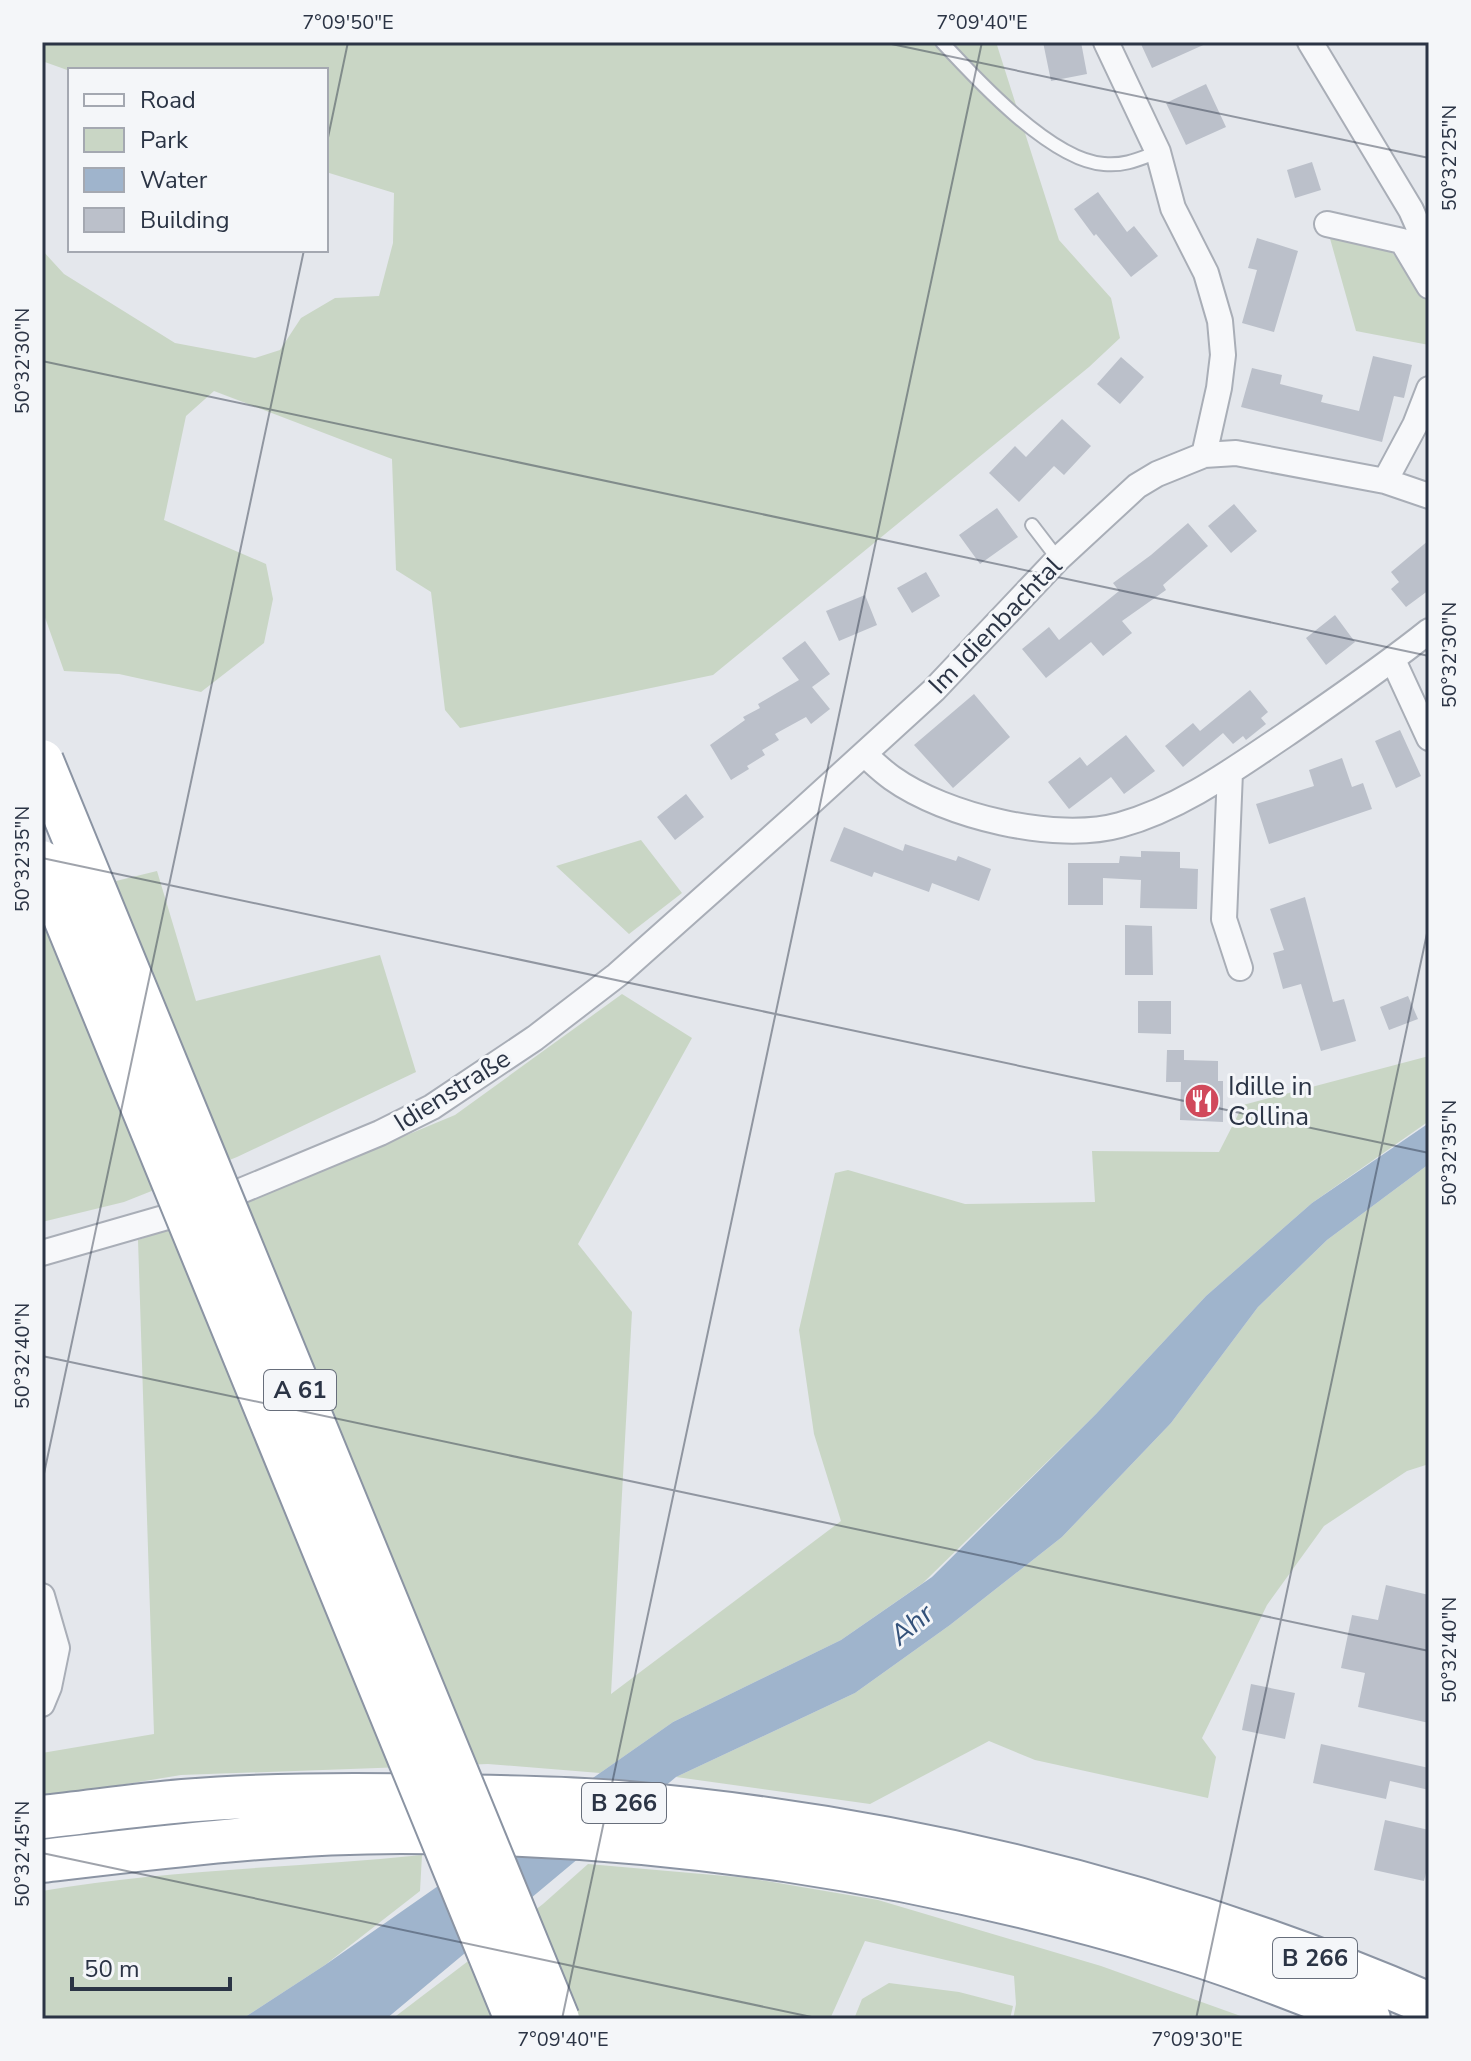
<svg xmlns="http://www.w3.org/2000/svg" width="1471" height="2061" font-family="'Nunito Sans',sans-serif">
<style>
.green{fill:#c9d6c5}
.water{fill:#9fb4cc}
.building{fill:#bbc0ca}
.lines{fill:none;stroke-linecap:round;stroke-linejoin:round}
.lane-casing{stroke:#a9aeb7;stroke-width:16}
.street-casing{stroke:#a9aeb7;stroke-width:28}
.highway-casing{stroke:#8b94a3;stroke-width:46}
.lane{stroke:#f7f8fa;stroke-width:12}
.street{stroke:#f7f8fa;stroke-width:24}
.highway{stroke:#fff;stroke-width:42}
.highway-bridge-casing{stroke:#8b94a3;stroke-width:46;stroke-linecap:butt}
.highway-bridge{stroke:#fff;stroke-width:42}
.ticks{fill:none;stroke:#2b3445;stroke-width:2;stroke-opacity:0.45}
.labels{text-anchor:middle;stroke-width:6;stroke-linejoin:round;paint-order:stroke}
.shield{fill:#f4f6f9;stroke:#676e7b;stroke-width:2}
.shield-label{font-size:24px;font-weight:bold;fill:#2b3445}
.street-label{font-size:26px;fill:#2b3445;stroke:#f4f6f9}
.poi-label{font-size:26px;fill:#2b3445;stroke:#f4f6f9;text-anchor:start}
.water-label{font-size:28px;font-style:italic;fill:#34527a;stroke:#f4f6f9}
.neatline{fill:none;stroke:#2b3445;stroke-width:3}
.ticks-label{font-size:20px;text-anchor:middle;fill:#2b3445}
</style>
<rect width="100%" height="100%" fill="#e4e7ec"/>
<!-- green -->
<path class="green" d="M42,42H996L1059,240L1111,298L1120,338L1089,367L713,675L460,728L445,710L431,592L396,570L392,459L214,391L186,416L164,520L266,564L273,599L264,643L201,692L119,674L64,671L42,609V250L64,274L175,343L255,358L280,350L301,318L335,298L379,296L393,243L394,193L326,172V70L70,71L42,61Z
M1329,235L1389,249L1429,296V345L1356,331Z
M641,840L682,893L629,934L556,866Z
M157,871L196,1001L380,955L416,1072L237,1157L124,1202L42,1222V899Z
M622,994L692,1038L578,1244L632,1312L611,1694L841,1521L814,1434L799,1330L835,1173L848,1170L965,1204L1095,1202L1092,1151L1219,1152L1243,1105L1429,1056V1121L1312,1203L1206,1296L1096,1414L923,1583L841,1640L673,1722L600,1773L488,1764L181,1775L42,1798V1753L154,1734L138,1240L258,1197L455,1115Z
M1429,1164V1464L1407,1471L1324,1526L1267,1605L1202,1738L1216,1757L1208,1798L1035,1760L989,1741L870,1804L676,1777L855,1693L950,1625L1062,1537L1171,1423L1258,1307L1327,1240Z
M422,1855L420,1891L325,1965L242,2019H42V1891C167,1869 296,1868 422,1855Z
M588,1864L748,1878L878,1900L1101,1966L1249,2019H1013L1016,2004L1014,1976L865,1941L830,2019H392L543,1904Z
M889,1983L959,1992L1013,2006L1010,2019H854L862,1999Z"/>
<!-- water -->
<path class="water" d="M1429,1123V1164L1327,1240L1258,1307L1171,1423L1062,1537L950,1625L855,1693L676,1777L386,2019H242L325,1965L673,1722L841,1640L932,1577L1096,1414L1206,1296L1312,1203Z"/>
<!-- building -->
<path class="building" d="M1043,42H1081L1087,74L1051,81Z
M1140,42H1210L1152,68Z
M1206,84L1226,127L1186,145L1166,103Z
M1312,162L1321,190L1295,198L1287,170Z
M1098,192L1127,232L1134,226L1158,256L1131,277L1096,234L1094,236L1074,209Z
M1257,238L1298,251L1274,332L1242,323L1257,270L1248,268Z
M1373,356L1412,365L1404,398L1394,396L1382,442L1241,407L1252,368L1282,375L1280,384L1323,395L1321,402L1359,411Z
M1121,357L1144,377L1120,404L1097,384Z
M1062,419L1091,446L1064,475L1054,466L1019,502L989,473L1015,446L1026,457Z
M1234,504L1257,531L1231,553L1208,526Z
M997,508L1018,537L980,564L959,535Z
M1188,523L1208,546L1163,585L1166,590L1122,621L1132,633L1103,656L1091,642L1046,678L1022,649L1049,627L1059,640L1119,591L1113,583L1151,555Z
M1429,540V590L1406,607L1391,589L1399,582L1391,572Z
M926,572L940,596L912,613L897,588Z
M865,595L877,625L839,641L826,611Z
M1335,615L1355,642L1326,665L1306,638Z
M805,641L830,674L812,687L830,709L811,724L806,717L775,734L779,740L762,750L765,755L747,766L749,769L731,780L710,745L745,720L743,717L760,708L758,704L799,680L782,658Z
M1250,690L1268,712L1261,718L1266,724L1246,740L1243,736L1233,744L1223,733L1183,767L1165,746L1193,723L1200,731Z
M974,694L1010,737L953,788L914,745Z
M1400,730L1421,776L1396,788L1375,741Z
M1126,735L1155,771L1124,794L1111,777L1069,809L1048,782L1080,757L1087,766Z
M1342,758L1352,787L1363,783L1372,809L1269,844L1256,804L1314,786L1309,770Z
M686,794L704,817L675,840L657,817Z
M844,827L903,851L905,844L956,861L958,856L991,869L979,901L932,883L929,892L874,872L872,877L830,861Z
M1141,851L1180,852V868L1198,869L1197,909L1140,908L1141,880L1103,878V905H1068V863H1119L1120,856L1141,857Z
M1305,897L1333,1002L1344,999L1356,1041L1321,1051L1301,984L1283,989L1273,953L1284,950L1270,909Z
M1125,925L1152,926L1153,975H1125Z
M1408,996L1418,1019L1389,1030L1380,1007Z
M1138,1001H1171V1034L1138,1033Z
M1167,1050H1184V1060L1218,1061V1081H1223V1122L1180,1120L1181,1082H1166Z
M1386,1585L1429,1595V1723L1358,1707L1365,1673L1341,1668L1352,1615L1378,1620Z
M1251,1684L1295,1693L1285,1739L1242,1730Z
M1321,1744L1429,1768V1790L1390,1781L1386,1799L1313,1783Z
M1385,1820L1429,1830V1861L1424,1881L1374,1870Z"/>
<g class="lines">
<defs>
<path id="lane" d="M942,42C977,80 1052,161 1104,164C1125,166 1139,159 1158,152
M1032,525L1058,559"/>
<path id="street" d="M1106,42L1158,152L1173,208L1206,273L1220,321L1223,355L1219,388L1204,455
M1310,42L1411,210L1429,251
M1327,224L1402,241L1429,286
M1385,481L1415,425L1429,389
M1393,660L1429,738
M864,754C873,762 882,771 892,778C945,816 1056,843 1120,825C1181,808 1233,770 1285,735C1334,701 1383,668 1429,631
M1230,772L1224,919L1240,968
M42,1253L202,1207L380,1133L432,1107L535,1038L617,975L798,814L934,690L1058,559L1137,486L1157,474L1204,455L1236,453L1385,481L1429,496
M42,1596L57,1648L49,1687L42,1704"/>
<path id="highway" d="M42,1817C89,1812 136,1805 183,1801C268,1794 355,1794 440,1796C499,1797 558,1797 617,1802C897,1826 1171,1893 1429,2004
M42,1861C161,1847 281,1832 401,1832C664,1832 913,1870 1165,1945C1234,1965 1302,1993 1369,2019"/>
</defs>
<!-- lane casing -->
<use href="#lane" class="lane-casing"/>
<!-- street casing -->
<use href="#street" class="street-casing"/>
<!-- highway casing -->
<use href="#highway" class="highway-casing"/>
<!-- lane -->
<use href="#lane" class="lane"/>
<!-- street -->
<use href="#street" class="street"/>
<!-- highway -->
<use href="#highway" class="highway"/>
<defs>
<path id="highway-bridge" d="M42,761L558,2019
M42,862L516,2019"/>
</defs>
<!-- highway-bridge casing -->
<use href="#highway-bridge" class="highway-bridge-casing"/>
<!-- highway-bridge -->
<use href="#highway-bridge" class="highway-bridge"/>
</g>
<!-- ticks -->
<path class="ticks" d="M882,42L1429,158M326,147L348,42M42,361L1429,656M42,858L1429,1153M42,1356L1429,1651M42,1483L304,250M42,1853L821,2019M562,2019L982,42M1196,2019L1429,924"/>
<!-- icons -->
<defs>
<symbol id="restaurant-disc" viewBox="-11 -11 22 22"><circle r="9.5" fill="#d1495b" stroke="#f4f6f9"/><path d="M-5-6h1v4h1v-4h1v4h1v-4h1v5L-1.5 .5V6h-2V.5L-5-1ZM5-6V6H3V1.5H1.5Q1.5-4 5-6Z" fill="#fff"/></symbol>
</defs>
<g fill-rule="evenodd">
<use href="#restaurant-disc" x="1182" y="1081" width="40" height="40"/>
</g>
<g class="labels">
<!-- shield labels -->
<g class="shield">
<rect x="264" y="1370" width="72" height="40" rx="6"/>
<rect x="582" y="1783" width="84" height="40" rx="6"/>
<rect x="1273" y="1938" width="84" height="40" rx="6"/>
</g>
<g class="shield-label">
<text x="300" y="1398">A 61</text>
<text x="624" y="1811">B 266</text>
<text x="1315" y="1966">B 266</text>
</g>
<!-- street labels -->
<g class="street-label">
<text transform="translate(995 625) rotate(-46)" y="9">Im Idienbachtal</text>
<text transform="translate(452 1090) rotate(-32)" y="9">Idienstraße</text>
</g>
<!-- poi labels -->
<g class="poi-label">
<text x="1228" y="1095">Idille in<tspan x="1228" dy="30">Collina</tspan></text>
</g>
<!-- water labels -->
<g class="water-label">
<text transform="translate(911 1624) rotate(-40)" y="10">Ahr</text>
</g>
</g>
<!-- border -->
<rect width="1471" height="2061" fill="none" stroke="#f4f6f9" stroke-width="88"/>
<!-- legend -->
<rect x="68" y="68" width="260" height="184" fill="#f4f6f9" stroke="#a4a8b1" stroke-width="2"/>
<rect x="84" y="94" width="40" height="12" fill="#f7f8fa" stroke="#a4a8b1" stroke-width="2"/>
<text x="140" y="108" font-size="24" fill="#2b3445">Road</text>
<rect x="84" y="128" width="40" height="24" fill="#c9d6c5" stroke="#a4a8b1" stroke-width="2"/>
<text x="140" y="148" font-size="24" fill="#2b3445">Park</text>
<rect x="84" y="168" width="40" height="24" fill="#9fb4cc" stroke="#a4a8b1" stroke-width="2"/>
<text x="140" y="188" font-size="24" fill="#2b3445">Water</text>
<rect x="84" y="208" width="40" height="24" fill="#bbc0ca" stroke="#a4a8b1" stroke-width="2"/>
<text x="140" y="228" font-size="24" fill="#2b3445">Building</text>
<!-- scale -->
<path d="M72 1977v12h158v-12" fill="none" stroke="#2b3445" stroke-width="4"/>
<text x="84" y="1977" font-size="24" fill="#2b3445" stroke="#f4f6f9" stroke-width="6" paint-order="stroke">50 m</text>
<rect x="44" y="44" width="1383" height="1973" class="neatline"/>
<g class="ticks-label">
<text x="348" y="29">7°09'50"E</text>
<text x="982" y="29">7°09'40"E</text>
<text transform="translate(1449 158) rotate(-90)" y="7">50°32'25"N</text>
<text transform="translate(22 361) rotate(-90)" y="7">50°32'30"N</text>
<text transform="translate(1449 655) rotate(-90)" y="7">50°32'30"N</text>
<text transform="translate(22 859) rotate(-90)" y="7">50°32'35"N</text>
<text transform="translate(1449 1153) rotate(-90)" y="7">50°32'35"N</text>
<text transform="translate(22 1356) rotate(-90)" y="7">50°32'40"N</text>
<text transform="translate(1449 1650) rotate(-90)" y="7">50°32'40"N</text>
<text transform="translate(22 1854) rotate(-90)" y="7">50°32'45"N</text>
<text x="563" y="2046">7°09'40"E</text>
<text x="1197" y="2046">7°09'30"E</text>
</g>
</svg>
